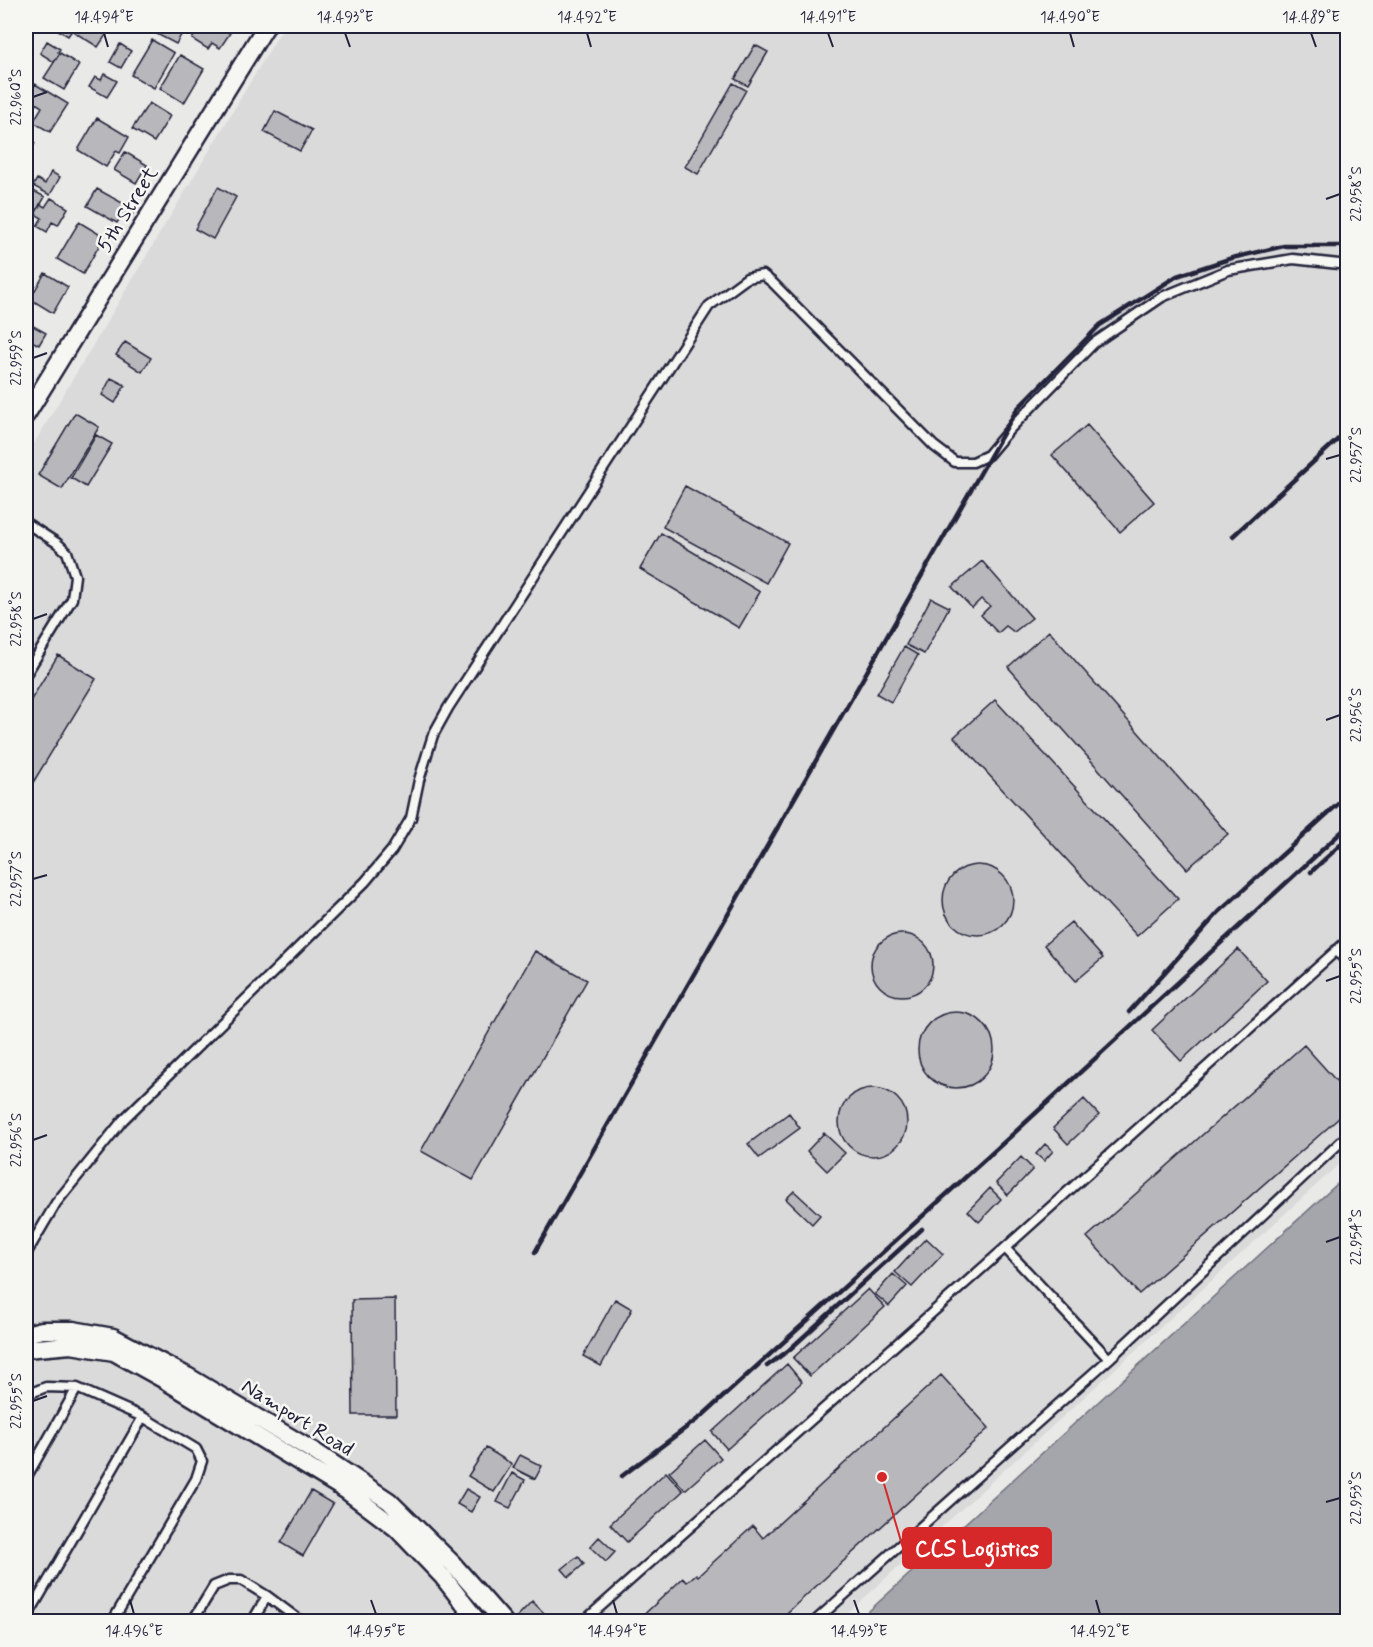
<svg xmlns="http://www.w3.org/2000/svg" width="1373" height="1647" font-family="Mynerve,sans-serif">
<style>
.built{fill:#dadada}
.water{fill:#a5a5ac;stroke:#71717f;stroke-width:1.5}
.building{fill:#b8b8bc;stroke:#22223b;stroke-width:1.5}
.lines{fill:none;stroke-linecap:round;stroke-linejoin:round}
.lane-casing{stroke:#22223b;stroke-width:13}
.street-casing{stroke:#22223b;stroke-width:21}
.lane{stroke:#f6f6f2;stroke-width:8}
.street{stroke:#f6f6f2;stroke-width:16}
.rail{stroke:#22223b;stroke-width:4.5}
.ticks{fill:none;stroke:#22223b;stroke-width:2}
.labels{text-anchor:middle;stroke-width:5;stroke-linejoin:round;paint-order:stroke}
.street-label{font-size:21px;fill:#22223b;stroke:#f6f6f2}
.leader{fill:none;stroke:#d62828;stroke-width:2}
.callout-dot{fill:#d62828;stroke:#f6f6f2;stroke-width:2}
.callout{fill:#d62828;stroke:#d62828;stroke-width:2}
.callout-label{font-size:22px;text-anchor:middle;font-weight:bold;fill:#fff}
.neatline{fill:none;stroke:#22223b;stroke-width:2}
.ticks-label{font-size:15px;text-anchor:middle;fill:#22223b}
</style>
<rect width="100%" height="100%" fill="#e9e9e7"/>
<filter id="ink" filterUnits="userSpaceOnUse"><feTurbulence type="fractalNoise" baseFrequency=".0167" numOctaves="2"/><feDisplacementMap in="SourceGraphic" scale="12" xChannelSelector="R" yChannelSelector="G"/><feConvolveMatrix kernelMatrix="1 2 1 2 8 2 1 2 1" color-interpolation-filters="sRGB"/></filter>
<g filter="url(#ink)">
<!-- built -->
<path class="built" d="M284,26H1347V1157L839,1621L26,1622V457Z"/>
<!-- water -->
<path class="water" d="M1347,1175V1621H858Z"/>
<!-- building -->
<path class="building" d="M57,26H75L68,36L55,28Z
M78,26H112L98,47L74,32Z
M155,26H162L181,35L176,44L151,31Z
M200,26H217L230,33L220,48L212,43L208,49L192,39Z
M152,40L174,53L154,88L131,75Z
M47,41L60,49L58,52L60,53L54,62L40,53Z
M120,44L131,51L121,68L110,62Z
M755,45L768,52L748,86L735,79Z
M60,53L79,65L64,90L44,78Z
M180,55L204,69L184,103L160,88Z
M104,74L117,81L107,97L89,87L95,77L101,80Z
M733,83L746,90L698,174L685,167Z
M35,84L68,104L50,132L33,122L42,107L26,97Z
M149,103L170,116L154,142L132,129Z
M275,111L312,130L300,151L264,132Z
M97,118L129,137L120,153L116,151L106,167L78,150Z
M26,137L35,143L26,160Z
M125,152L147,165L136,183L114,170Z
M51,172L60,177L50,195L33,186L37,179L45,184Z
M218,187L236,197L213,239L195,229Z
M30,189L45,197L35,214L28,210L33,201L26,197Z
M97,189L135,210L129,220L122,215L117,223L87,206Z
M51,198L68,208L58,225L52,222L47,232L37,226L42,218L35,214L40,204L45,207Z
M79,222L104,237L83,274L57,259Z
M45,273L68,287L53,313L30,299Z
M26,322L46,333L39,345L26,338Z
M125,342L151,358L142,372L116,355Z
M111,378L125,385L115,403L102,395Z
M75,413L99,427L62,489L38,475Z
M1087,425L1154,502L1120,532L1052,455Z
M96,435L112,444L86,487L71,478Z
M685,486L788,543L766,583L663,527Z
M661,533L760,592L739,628L640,569Z
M982,561L1032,618L1014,632L1006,626L998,633L981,615L990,606L981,599L972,608L952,587Z
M931,598L949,607L924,654L906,645Z
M1049,631L1228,834L1187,869L1008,667Z
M904,647L918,655L891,702L877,694Z
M58,655L96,679L26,794V708Z
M995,700L1178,899L1137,936L954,737Z
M943 900a35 35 0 1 1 70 0a35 35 0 1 1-70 0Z
M1071,922L1103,958L1076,981L1044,945Z
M871 965a31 31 0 1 1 62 0a31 31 0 1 1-62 0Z
M1238,949L1267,981L1181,1061L1152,1030Z
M535,951L587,980L473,1180L421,1151Z
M918 1050a38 38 0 1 1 76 0a38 38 0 1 1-76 0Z
M1304,1045L1348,1094V1110L1139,1294L1087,1237Z
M839 1122a34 34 0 1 1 68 0a34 34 0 1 1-68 0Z
M1084,1099L1099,1115L1068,1144L1053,1128Z
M789,1113L800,1128L759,1158L748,1144Z
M824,1133L845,1153L827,1171L807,1151Z
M1045,1144L1053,1151L1044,1161L1036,1154Z
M1021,1157L1033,1169L1008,1195L996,1183Z
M990,1188L1001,1199L979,1222L968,1211Z
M794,1191L820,1215L812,1224L786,1199Z
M926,1238L943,1254L912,1287L895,1272Z
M893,1274L907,1286L889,1306L875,1294Z
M868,1289L885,1307L810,1376L793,1358Z
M395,1299L396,1415H353L352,1300Z
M615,1299L632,1309L601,1366L583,1356Z
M787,1364L802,1382L727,1449L712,1432Z
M941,1375L989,1428L777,1622H636L683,1578L687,1582L696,1574L698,1576L753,1526L763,1538Z
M705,1440L721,1458L685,1490L669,1472Z
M486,1448L512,1464L494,1492L468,1476Z
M520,1455L542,1466L535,1479L513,1468Z
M666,1472L683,1491L627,1542L610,1524Z
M512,1473L525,1480L510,1508L497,1502Z
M466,1489L480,1497L471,1512L457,1504Z
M311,1491L333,1504L303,1556L281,1543Z
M599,1537L615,1552L606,1562L590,1547Z
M578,1556L584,1564L569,1577L562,1569Z
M532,1601L546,1615L539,1622H512Z"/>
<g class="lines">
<defs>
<path id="lane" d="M26,523L57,543L67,552L75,576L72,599L26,674
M1336,950L1348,963
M1005,1248L1109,1359
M26,1254L56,1203L123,1120L365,882L392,850L411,818L419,780L433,735L448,708L709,306L747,278L763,275L773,283L934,446L955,462H973L988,455L1009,430L1094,343L1162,297L1228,270L1293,259L1348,265
M26,1395L46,1387L77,1388L143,1417L196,1449L202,1461L196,1479L112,1622
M26,1478L77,1388
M26,1619L143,1417
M192,1622L214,1586L229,1580H241L267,1596L302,1622
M252,1622L267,1596
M583,1622L1005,1248L1348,940
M814,1622L1109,1359L1348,1135"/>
<path id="street" d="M26,415L266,26
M26,1334L42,1330H73L113,1337L187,1376L315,1452L389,1501L452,1563L504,1622
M26,1349L71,1345L114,1352L161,1378L347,1491L396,1528L443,1577L478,1622"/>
</defs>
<!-- lane casing -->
<use href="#lane" class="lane-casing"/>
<!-- street casing -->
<use href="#street" class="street-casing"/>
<!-- lane -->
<use href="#lane" class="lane"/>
<!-- street -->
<use href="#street" class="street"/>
<!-- rail -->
<path class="rail" d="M1233,536L1348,430
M1311,872L1348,838
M1129,1012L1219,912L1348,795
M535,1252L1017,409L1100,325L1177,276L1232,258L1284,246H1348
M767,1366L789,1350L922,1229
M622,1476L703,1415L1012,1135L1348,826"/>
</g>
</g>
<!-- ticks -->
<path class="ticks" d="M104,33L108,47M345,33L350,47M587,33L591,47M828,33L833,47M1070,33L1074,47M1311,33L1316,47M33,97L47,92M1326,199L1340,194M33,358L47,353M1326,459L1340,455M33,619L47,614M1326,720L1340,715M33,879L47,875M1326,981L1340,976M33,1140L47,1135M1326,1242L1340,1237M33,1401L47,1396M1326,1502L1340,1498M130,1600L134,1614M371,1600L376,1614M613,1600L617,1614M854,1600L859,1614M1096,1600L1100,1614"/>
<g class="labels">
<!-- street labels -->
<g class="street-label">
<text transform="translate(127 209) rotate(-58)" y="7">5th Street</text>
<text transform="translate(298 1417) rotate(32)" y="7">Namport Road</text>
</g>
</g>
<!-- callouts -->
<path class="leader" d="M882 1477L903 1548"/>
<circle class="callout-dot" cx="882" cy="1477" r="6"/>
<rect class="callout" x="903" y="1528" width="148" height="40" rx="6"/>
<g class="callout-label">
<text x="977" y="1556">CCS Logistics</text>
</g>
<!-- margin -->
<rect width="1373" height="1647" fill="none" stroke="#f6f6f2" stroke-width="66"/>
<rect x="33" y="33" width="1307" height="1581" class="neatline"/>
<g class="ticks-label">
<text x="104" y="22">14.494°E</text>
<text x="345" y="22">14.493°E</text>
<text x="587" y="22">14.492°E</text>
<text x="828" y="22">14.491°E</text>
<text x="1070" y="22">14.490°E</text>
<text x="1311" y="22">14.489°E</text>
<text transform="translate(16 97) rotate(-90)" y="5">22.960°S</text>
<text transform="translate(1356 194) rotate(-90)" y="5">22.958°S</text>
<text transform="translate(16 358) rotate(-90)" y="5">22.959°S</text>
<text transform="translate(1356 455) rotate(-90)" y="5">22.957°S</text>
<text transform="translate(16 619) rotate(-90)" y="5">22.958°S</text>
<text transform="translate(1356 715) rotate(-90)" y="5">22.956°S</text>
<text transform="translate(16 879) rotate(-90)" y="5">22.957°S</text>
<text transform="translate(1356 976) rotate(-90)" y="5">22.955°S</text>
<text transform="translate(16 1140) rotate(-90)" y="5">22.956°S</text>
<text transform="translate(1356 1237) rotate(-90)" y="5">22.954°S</text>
<text transform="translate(16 1401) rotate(-90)" y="5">22.955°S</text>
<text transform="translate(1356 1498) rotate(-90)" y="5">22.953°S</text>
<text x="134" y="1636">14.496°E</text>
<text x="376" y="1636">14.495°E</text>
<text x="617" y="1636">14.494°E</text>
<text x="859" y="1636">14.493°E</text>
<text x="1100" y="1636">14.492°E</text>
</g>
</svg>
